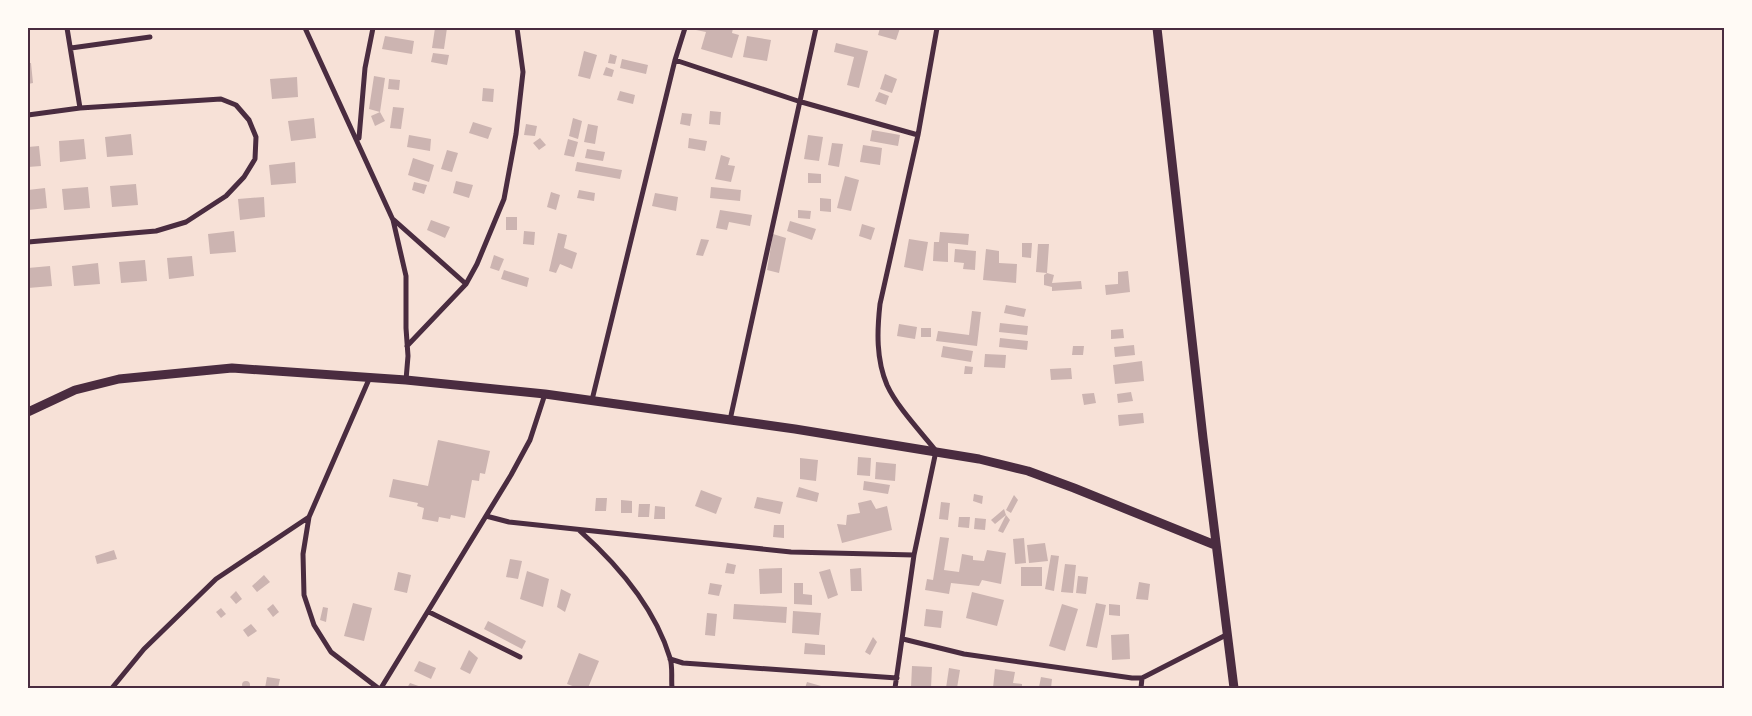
<svg xmlns="http://www.w3.org/2000/svg" width="1752" height="716" font-family="'Public Sans',sans-serif">
<style>
.building{fill:#ccb4b1}
.lines{fill:none;stroke-linecap:round;stroke-linejoin:round}
.minor{stroke:#4a2c40;stroke-width:5}
.tertiary{stroke:#4a2c40;stroke-width:9}
.neatline{fill:none;stroke:#4a2c40;stroke-width:2}
</style>
<rect width="100%" height="100%" fill="#f7e1d7"/>
<!-- building -->
<path class="building" d="M226,28H238L239,29L227,30Z
M435,28H447L444,49L432,48Z
M696,28H733L732,33L739,35L732,58L701,49L706,32L696,30Z
M880,28H900L896,40L878,35Z
M385,36L414,41L412,54L382,49Z
M747,36L771,40L767,61L743,57Z
M836,43L868,51L859,88L847,85L854,57L834,52Z
M584,51L597,55L590,79L578,76Z
M433,53L449,55L447,65L431,62Z
M610,54L617,56L615,64L608,63Z
M622,59L648,65L646,74L620,68Z
M28,63H31L33,83L28,84Z
M606,67L614,70L612,77L603,75Z
M885,74L897,79L892,93L880,89Z
M374,76L385,78L380,112L369,109Z
M297,77L298,97L272,99L270,79Z
M389,79L400,80L399,90L388,89Z
M483,88L494,89L493,102L482,101Z
M620,91L635,95L633,104L617,100Z
M879,92L889,96L886,105L875,101Z
M393,107L404,108L401,129L390,128Z
M710,111L721,112L720,125L709,124Z
M380,112L385,121L375,126L371,116Z
M682,113L692,114L690,126L680,124Z
M314,118L316,138L291,141L288,121Z
M573,118L582,121L578,139L569,136Z
M473,122L492,128L488,139L469,133Z
M526,124L537,126L535,136L524,135Z
M588,124L598,126L595,144L584,142Z
M872,130L900,135L898,146L870,141Z
M131,134L133,155L107,157L105,137Z
M409,135L431,139L430,151L407,147Z
M808,135L823,137L819,161L804,159Z
M540,138L546,145L539,150L533,143Z
M689,138L707,141L705,151L688,148Z
M84,139L86,159L60,162L59,141Z
M568,139L578,142L574,157L564,155Z
M832,143L843,144L839,167L828,165Z
M863,145L882,148L880,165L860,162Z
M39,146L41,166L28,167V147Z
M587,149L605,152L603,161L585,158Z
M447,150L458,153L452,172L441,169Z
M721,155L730,158L728,165L735,166L731,182L715,179Z
M413,158L434,165L429,182L408,175Z
M295,162L296,183L271,185L269,165Z
M577,162L622,170L620,179L575,171Z
M808,173L821,174V183H808Z
M845,176L859,180L851,211L837,208Z
M456,181L473,185L469,198L453,193Z
M414,182L427,185L424,194L412,190Z
M136,184L138,205L112,207L110,186Z
M88,187L90,208L64,210L62,189Z
M711,187L741,190L740,201L710,198Z
M45,188L47,208L28,210V190Z
M579,190L595,193L594,201L577,198Z
M551,192L560,195L556,210L547,207Z
M655,193L678,197L676,211L652,206Z
M264,197L265,217L240,220L238,199Z
M820,198L831,199V212L820,211Z
M720,210L752,215L750,226L729,222L727,230L716,228Z
M798,210L811,211L810,219L798,218Z
M506,217H517V230H506Z
M431,220L450,227L445,238L427,230Z
M790,221L816,229L812,240L787,231Z
M862,224L875,228L871,240L859,236Z
M234,231L236,252L210,254L208,234Z
M524,231L535,232L534,245L523,244Z
M940,232L969,234L968,245L948,243V262L933,261L934,242H939Z
M558,233L567,235L564,248L577,253L572,269L560,264L556,273L549,271Z
M773,234L786,238L779,273L767,270Z
M701,239L709,240L703,256L696,255Z
M909,239L928,242L923,271L904,267Z
M1022,243H1032L1031,258L1022,257Z
M1038,244H1049L1047,273L1036,272Z
M955,249L976,251L975,270L963,269L964,263L954,262Z
M986,249L999,251V263L1017,264L1016,283L983,280Z
M494,255L504,259L499,271L490,268Z
M192,256L194,276L169,279L167,258Z
M145,260L147,281L121,283L119,262Z
M98,263L100,284L74,286L72,266Z
M50,266L52,286L28,288V268Z
M504,270L529,278L527,287L501,279Z
M1128,271L1130,292L1106,295L1105,285L1118,284V272Z
M1047,273L1054,275L1052,283L1081,281L1082,289L1052,291V287L1044,285V275Z
M1006,305L1026,309L1024,317L1004,313Z
M972,311L981,312L977,346L936,341L938,331L969,335Z
M1000,323L1028,326L1027,335L999,332Z
M899,324L917,327L915,339L897,336Z
M921,328H931V337H921Z
M1123,329L1124,338L1111,339V330Z
M1000,338L1028,341L1027,350L999,347Z
M1134,345L1135,355L1115,357L1114,347Z
M943,346L973,351L971,362L941,357Z
M1073,346H1084L1083,355H1072Z
M985,354L1006,355L1005,368L984,367Z
M1142,361L1144,381L1115,384L1113,365Z
M965,366L973,367L972,374H964Z
M1071,368L1072,379L1051,380L1050,369Z
M1131,392L1133,401L1118,403L1117,394Z
M1094,393L1096,403L1084,405L1082,394Z
M1143,413L1144,423L1119,426L1118,415Z
M438,440L490,451L485,474L480,473L479,481L472,480L465,518L451,515L450,519L439,517L438,522L422,519L424,508L417,506L418,503L389,497L393,479L428,486Z
M858,457L871,458L870,476L857,475Z
M800,458L818,460L816,481L800,479Z
M876,462L896,464L895,481L875,479Z
M864,481L890,485L888,494L863,490Z
M799,487L819,493L817,502L796,497Z
M701,490L722,498L716,514L695,506Z
M974,494L983,496L982,504L973,501Z
M1014,495L1018,500L1011,513L1006,510Z
M757,497L783,502L780,514L754,508Z
M596,498H607L606,511H595Z
M621,500L632,501V513H621Z
M871,500L876,509L887,506L892,530L842,543L837,524L846,525L847,515L860,513L858,503Z
M941,502L950,503L948,520L939,519Z
M639,504H650L649,517H638Z
M655,506L665,507V519H654Z
M1004,509L1006,515L995,524L991,520Z
M1006,515L1010,520L1003,533L998,531Z
M959,517H970L969,528L958,527Z
M975,518L986,519L985,530L974,529Z
M774,525H784V538L773,537Z
M940,537L949,538L944,570L959,572L962,554L973,556V560L984,561L987,550L1006,553L1001,584L982,580L979,586L951,583L949,594L925,590L927,579L933,580Z
M1024,538L1026,563L1015,564L1013,539Z
M1045,543L1048,561L1029,563L1027,545Z
M114,550L117,559L97,564L95,556Z
M1051,555L1059,556L1054,591L1045,589Z
M510,559L522,561L518,579L506,577Z
M727,563L736,565L734,574L725,573Z
M1065,564L1076,565L1073,593L1061,592Z
M1021,567H1042V586H1021Z
M782,568V593L760,594L759,569Z
M861,568L862,591H851L850,569Z
M830,569L838,595L828,599L819,572Z
M527,571L549,579L543,607L520,599Z
M398,572L411,575L407,593L394,590Z
M264,575L270,582L257,592L252,586Z
M1078,576L1088,577L1086,594L1076,593Z
M1139,582L1150,584L1148,600L1136,599Z
M710,583L722,585L719,596L708,594Z
M794,583H803V594L812,595V605L794,604Z
M561,589L571,594L565,612L557,607Z
M236,591L242,599L236,604L230,597Z
M972,592L1004,600L997,626L966,618Z
M353,603L372,608L364,641L344,636Z
M1096,603L1106,605L1097,648L1086,646Z
M273,604L279,612L273,617L267,609Z
M734,604L787,607L786,623L733,619Z
M1062,604L1078,609L1065,651L1049,646Z
M1109,604L1120,605V616L1109,615Z
M323,607L328,608L326,622L320,620Z
M221,608L226,614L221,618L216,612Z
M926,609L943,611L941,628L924,626Z
M793,611L821,613L819,635L792,633Z
M707,613L717,614L715,636L705,635Z
M488,621L526,641L522,649L484,629Z
M251,624L257,631L248,637L243,630Z
M1129,634L1130,659L1112,660L1111,635Z
M873,637L877,642L870,655L865,652Z
M805,643L825,645V655L804,654Z
M469,650L478,658L470,674L460,669Z
M579,653L599,661L588,688H578L567,684Z
M419,661L436,668L431,679L414,671Z
M912,666L932,667L931,688H911Z
M949,668L960,670L957,688H946Z
M995,669L1015,672L1013,683L1022,684V688H993Z
M267,677L280,679L278,688H265Z
M1041,677L1052,679L1051,688L1039,687Z
M242 685a4 4 0 1 1 8 0a4 4 0 1 1-8 0Z
M807,682L828,688H805Z
M410,683L424,688H407Z"/>
<g class="lines">
<!-- minor -->
<path class="minor" d="M67,28L80,108
M305,28L393,220L406,276V328L408,356L406,380
M71,48L150,37
M675,60L798,101L918,135
M28,115L80,108L221,99L236,105L249,120L256,137L255,159L244,177L226,196L186,222L156,231L28,242
M359,138L365,68L373,28
M394,220L466,284
M407,346L466,284L477,264L504,199L516,134L523,72L517,28
M370,377L309,517L303,554L304,595L314,625L331,652L378,688
M592,400L675,60L685,28
M730,420L816,28
M486,516L509,522L791,552L914,555
M580,531C618,565 655,608 670,658C673,667 671,679 672,688
M429,612L520,657
M903,639L964,654L1132,678H1142L1228,634
M670,659L683,663L897,678
M112,688L144,649L216,579L309,517
M381,688L511,475L530,440L545,394
M895,688L914,555L936,451C921,432 897,407 887,385C876,359 877,331 880,304L918,135L937,28
M1141,688L1142,678"/>
<!-- tertiary -->
<path class="tertiary" d="M1157,28L1203,438L1234,688
M28,412L75,390L119,379L232,368L406,380L545,394L795,429L979,459L1028,471L1074,488L1215,545"/>
</g>
<!-- border -->
<rect width="1752" height="716" fill="none" stroke="#fffaf5" stroke-width="58"/>
<rect x="29" y="29" width="1694" height="658" class="neatline"/>
</svg>
